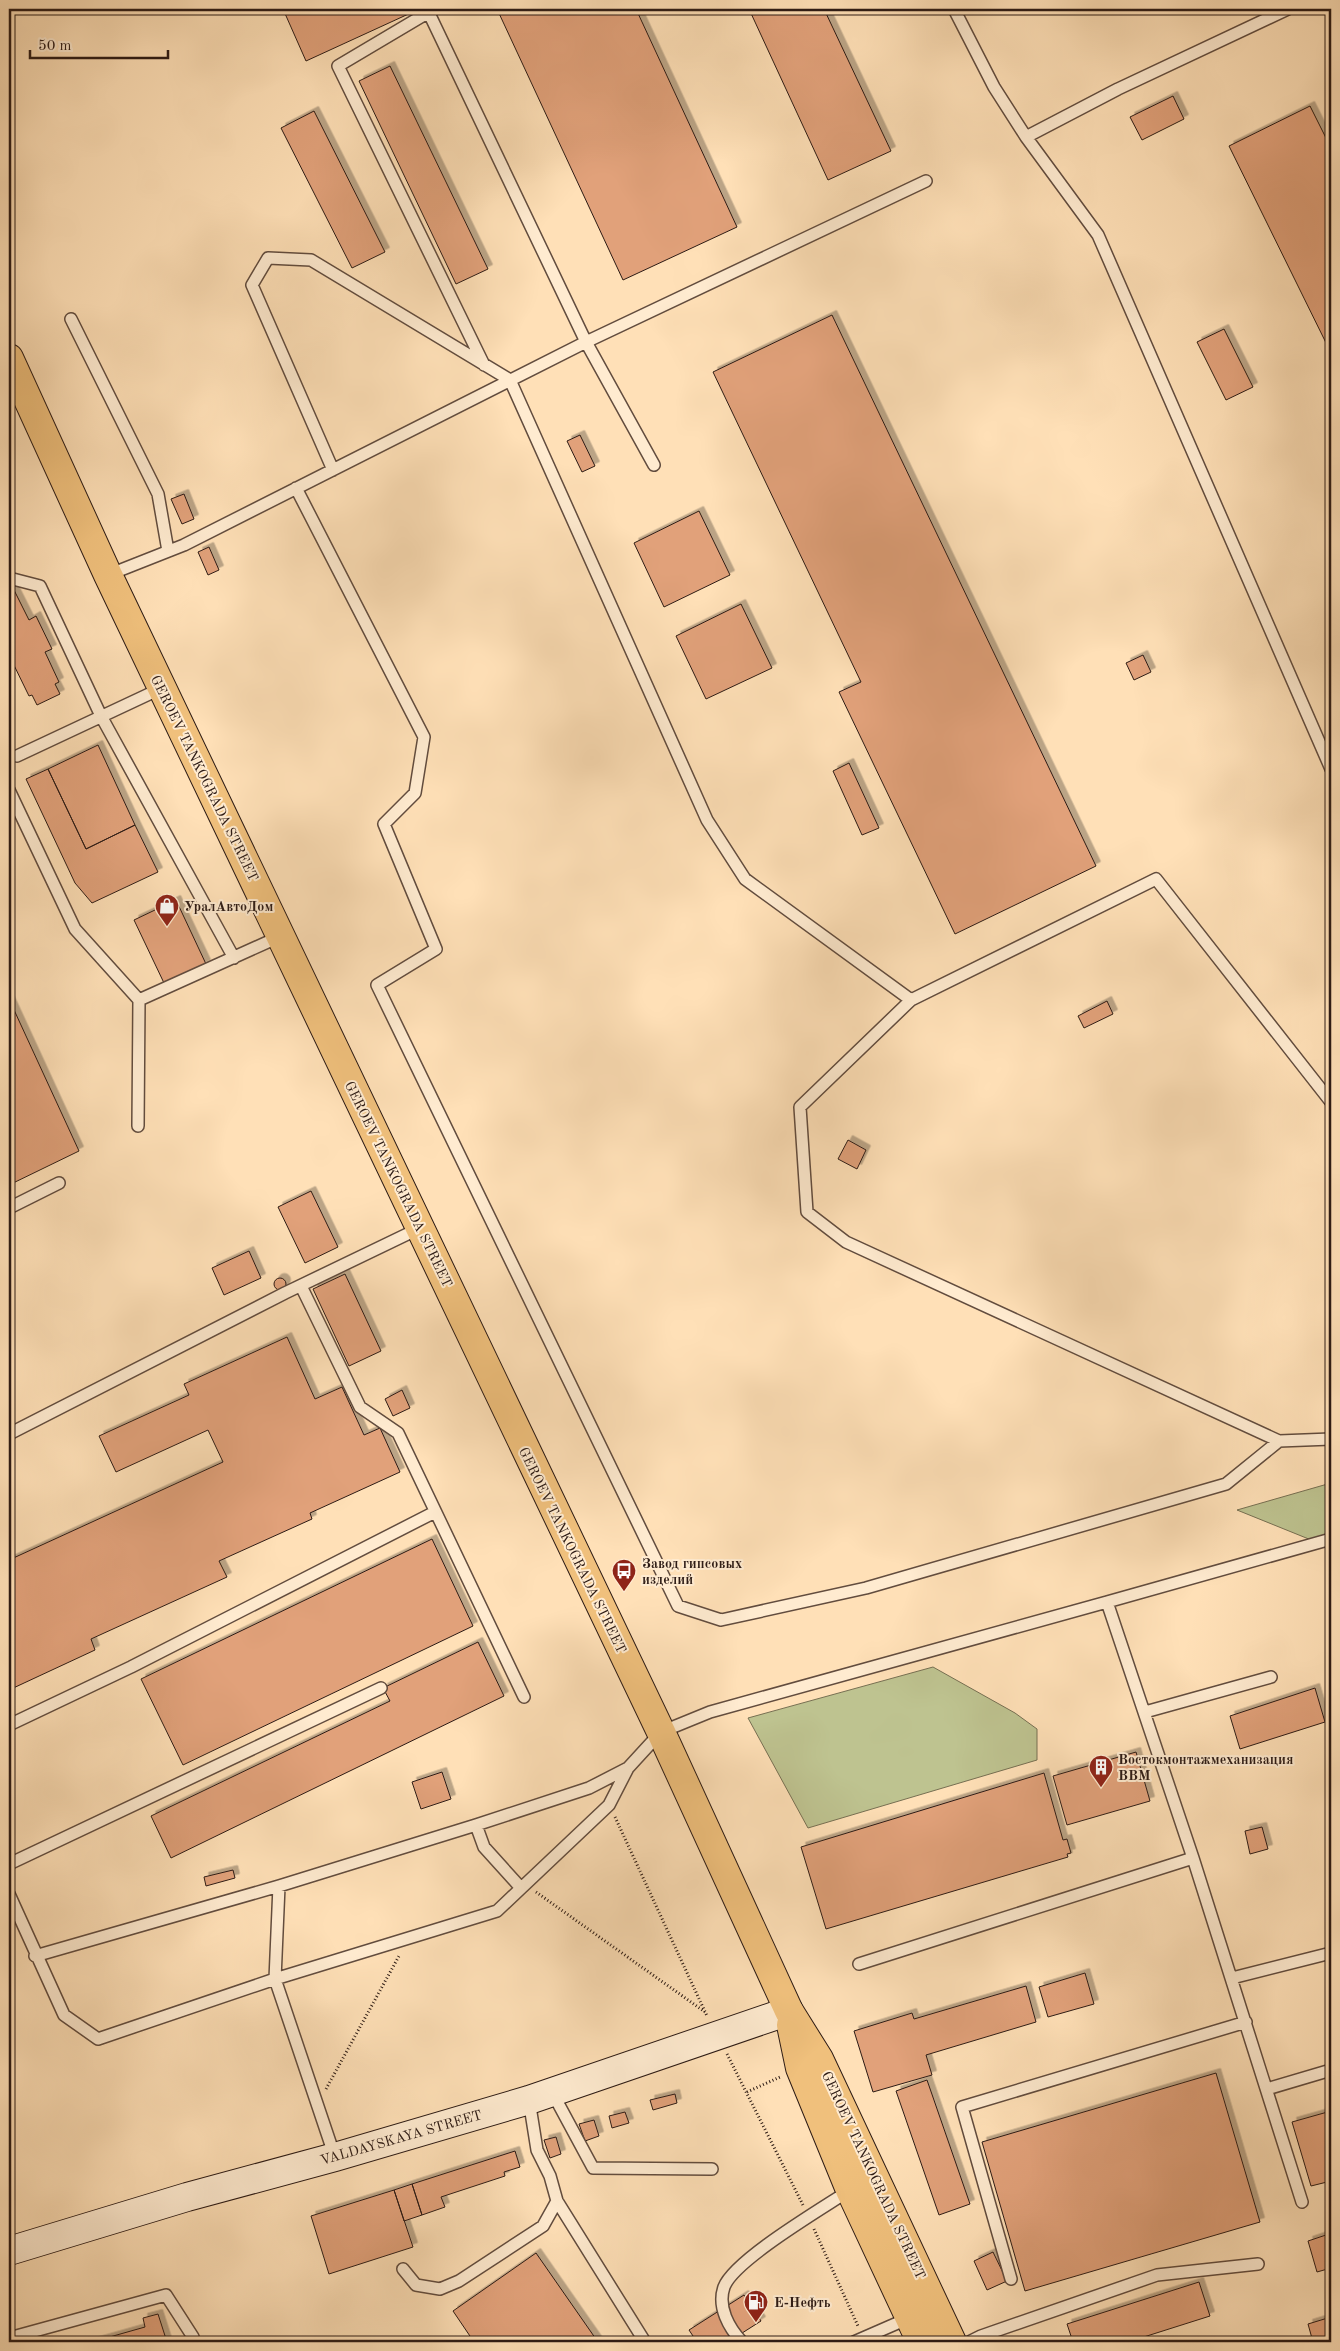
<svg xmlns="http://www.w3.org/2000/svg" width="1340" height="2351" font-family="'Old Standard TT',serif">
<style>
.green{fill:#bec390;stroke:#766f52}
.building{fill:#e1a17a;stroke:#2d1b15;filter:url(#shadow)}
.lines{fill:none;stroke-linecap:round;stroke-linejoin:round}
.lane-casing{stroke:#624c3e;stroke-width:14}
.secondary-casing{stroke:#2d1b15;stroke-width:30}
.primary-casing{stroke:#2d1b15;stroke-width:30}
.path{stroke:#2d1b15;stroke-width:3;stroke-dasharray:1 2.5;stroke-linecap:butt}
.lane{stroke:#ffebd0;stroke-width:11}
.secondary{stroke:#ffebd0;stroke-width:28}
.primary{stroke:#f0c07c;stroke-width:28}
.labels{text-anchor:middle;stroke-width:4;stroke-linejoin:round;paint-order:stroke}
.street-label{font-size:14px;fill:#2d1b15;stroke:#ffebd0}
.poi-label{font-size:14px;font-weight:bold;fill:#2d1b15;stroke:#ffebd0;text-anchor:start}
</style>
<defs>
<filter id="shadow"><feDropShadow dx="4.5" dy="-4.5" stdDeviation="0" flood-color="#0004"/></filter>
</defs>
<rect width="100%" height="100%" fill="#ffe0b7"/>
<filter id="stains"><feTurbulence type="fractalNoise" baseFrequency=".004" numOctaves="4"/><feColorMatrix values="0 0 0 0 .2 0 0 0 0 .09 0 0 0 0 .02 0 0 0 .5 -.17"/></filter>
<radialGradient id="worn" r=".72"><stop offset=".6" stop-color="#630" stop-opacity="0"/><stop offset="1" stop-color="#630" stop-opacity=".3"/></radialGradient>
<!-- green -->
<path class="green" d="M1331,1483V1548L1237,1510Z
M933,1667L1015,1713L1037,1729V1760L808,1828L748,1718Z"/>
<!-- building -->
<path class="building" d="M283,9H414L415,11L306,61Z
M497,9H636L737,227L623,280Z
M749,9H824L891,151L828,180Z
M390,66L488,269L456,284L359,81Z
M1173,96L1184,119L1142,140L1130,117Z
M1310,106L1331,148V353L1229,146Z
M314,111L385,252L352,268L281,128Z
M832,315L1096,866L955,934L839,692L861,682L713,372Z
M1224,329L1253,387L1226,400L1197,342Z
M580,435L595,466L582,472L567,441Z
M184,494L194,519L182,524L171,499Z
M699,511L730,575L664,607L634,543Z
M209,547L219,570L208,575L198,552Z
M9,585L12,592L14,590L29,620L36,616L52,649L45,652L59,682L55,684L60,694L37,705L32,695L29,696L9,655Z
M741,604L772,668L706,699L676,636Z
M1143,655L1151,672L1134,680L1126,663Z
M98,745L135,825L86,849L48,769Z
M849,763L879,828L862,835L833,771Z
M48,769L86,849L135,825L158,872L92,903L75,883L26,779Z
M176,900L206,964L164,983L134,920Z
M9,999L79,1151L9,1185Z
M1107,1001L1113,1014L1084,1028L1078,1016Z
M848,1140L866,1150L857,1169L838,1159Z
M311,1191L338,1247L305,1263L278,1207Z
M249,1251L261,1278L224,1295L212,1268Z
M345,1274L381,1351L349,1366L313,1289Z
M274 1284a6 6 0 1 1 12 0a6 6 0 1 1-12 0Z
M287,1337L315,1399L342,1387L364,1435L380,1428L400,1472L310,1513L312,1519L219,1561L227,1577L91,1639L95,1650L9,1690V1560L223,1462L208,1430L116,1472L99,1436L189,1395L184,1384Z
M402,1390L410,1408L393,1416L385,1399Z
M432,1539L473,1626L183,1765L141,1679Z
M478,1642L504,1696L171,1858L151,1816L390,1701L383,1688Z
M1315,1688L1325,1722L1240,1749L1230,1716Z
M1136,1752L1150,1801L1067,1825L1053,1776Z
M442,1772L451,1799L421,1809L412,1782Z
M1044,1773L1063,1840L1067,1839L1071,1853L1067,1854L1068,1857L826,1929L801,1847Z
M1262,1827L1268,1849L1250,1854L1245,1831Z
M233,1870L235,1878L206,1886L204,1877Z
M1085,1973L1094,2004L1048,2017L1039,1987Z
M1026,1986L1036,2022L926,2055L932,2075L873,2092L854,2031L912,2013L914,2019Z
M1216,2073L1260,2222L1025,2291L982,2142Z
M927,2080L970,2204L939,2215L896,2091Z
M675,2094L677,2103L653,2110L650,2100Z
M1331,2111V2181L1311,2186L1292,2122Z
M625,2112L629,2123L612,2128L609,2116Z
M594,2120L599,2136L585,2141L579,2124Z
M556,2137L561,2154L550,2158L544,2140Z
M515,2151L520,2167L504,2172L505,2176L441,2197L445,2207L422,2215L412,2184Z
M412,2184L422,2215L404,2221L394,2190Z
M394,2190L413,2247L329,2274L311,2216Z
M1329,2234L1331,2242V2268L1317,2272L1308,2241Z
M993,2252L1007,2281L987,2290L974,2261Z
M536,2253L598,2342H474L453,2311Z
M1199,2282L1210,2316L1128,2342H1073L1067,2324Z
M744,2295L761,2321L728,2342H697L689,2330Z
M158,2314L167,2342H92L145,2327L143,2318Z
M1331,2317V2342H1313L1308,2324Z"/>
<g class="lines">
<defs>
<path id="lane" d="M427,9L586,342L654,465
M954,9L994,87L1026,137L1098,235L1331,769
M429,12L338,66L484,365
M1026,137L1118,89L1288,9
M71,319L158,494L168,551
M333,470L252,285L268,258L311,260L510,380L707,820L745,879L911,1000
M296,488L424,737L415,793L384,824L436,949L377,985L678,1606L721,1620L866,1588L1226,1484L1279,1441L1331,1439
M108,575L184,545L586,342L926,181
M9,578L40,586L101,716L234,958
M17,756L162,688
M9,790L75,929L139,1000L138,1126
M139,1000L281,936
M9,1208L59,1183
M301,1286L360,1407L398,1433L524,1697
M9,1434L285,1293L420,1228
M1279,1441L846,1242L807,1212L800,1107L911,1000L1156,879L1331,1102
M1107,1602L1331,1539
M1145,1712L1271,1677
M9,1725L131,1667L435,1512
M476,1825L484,1847L521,1888
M9,1864L381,1688
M279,1886L275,1979L335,2157
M9,1894L64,2015L98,2039L275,1979L497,1911L609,1805L628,1768L661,1732L710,1712L1107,1602L1193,1858L1302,2202
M35,1956L279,1886L476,1825L589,1788L628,1768
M859,1964L1193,1858
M1232,1978L1331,1953
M1267,2089L1331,2070
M552,2092L593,2168L712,2169
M557,2201L645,2342
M403,2269L416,2285L440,2289L459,2281L543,2226L557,2201L550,2176L537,2150L529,2100
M1011,2279L962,2107L1246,2022
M9,2338L166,2295L193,2337L190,2342
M742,2342C729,2328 717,2307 724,2287C734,2260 823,2208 850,2190
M854,2342L909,2318
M969,2342L981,2336L1157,2275L1258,2264"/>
<path id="secondary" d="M9,2251L187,2197L335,2157L529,2100L789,2011"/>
<path id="primary" d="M9,358L108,575L661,1732L789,2011L819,2059L952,2342
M791,2025L800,2068L850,2190L921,2342"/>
</defs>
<!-- lane casing -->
<use href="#lane" class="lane-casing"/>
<!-- secondary casing -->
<use href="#secondary" class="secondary-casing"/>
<!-- primary casing -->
<use href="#primary" class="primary-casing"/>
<!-- path -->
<path class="path" d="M615,1817L707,2016
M536,1892L705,2012
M727,2054L803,2205
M326,2089L399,1956
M747,2092L780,2077
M814,2229L858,2326"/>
<!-- lane -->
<use href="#lane" class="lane"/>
<!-- secondary -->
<use href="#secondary" class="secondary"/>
<!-- primary -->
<use href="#primary" class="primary"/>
</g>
<!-- icons -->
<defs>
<symbol id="shop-pin" viewBox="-11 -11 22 30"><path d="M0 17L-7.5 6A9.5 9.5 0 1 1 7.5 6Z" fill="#8f2418" stroke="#ffebd0"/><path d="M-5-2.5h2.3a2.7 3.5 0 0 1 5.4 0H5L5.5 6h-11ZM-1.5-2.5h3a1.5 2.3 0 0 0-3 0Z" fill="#fff"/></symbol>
<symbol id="bus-pin" viewBox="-11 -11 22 30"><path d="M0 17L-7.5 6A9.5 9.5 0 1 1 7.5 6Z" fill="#8f2418" stroke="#ffebd0"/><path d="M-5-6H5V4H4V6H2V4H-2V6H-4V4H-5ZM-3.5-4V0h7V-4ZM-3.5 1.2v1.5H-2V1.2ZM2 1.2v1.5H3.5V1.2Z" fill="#fff"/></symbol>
<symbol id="building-pin" viewBox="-11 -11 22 30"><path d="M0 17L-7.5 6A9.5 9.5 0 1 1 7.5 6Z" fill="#8f2418" stroke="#ffebd0"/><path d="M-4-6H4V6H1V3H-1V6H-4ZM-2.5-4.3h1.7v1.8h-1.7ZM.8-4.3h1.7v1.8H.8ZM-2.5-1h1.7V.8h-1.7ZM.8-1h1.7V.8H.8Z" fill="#fff"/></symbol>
<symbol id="fuel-pin" viewBox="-11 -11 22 30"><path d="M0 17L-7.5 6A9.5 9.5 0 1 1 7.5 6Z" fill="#8f2418" stroke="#ffebd0"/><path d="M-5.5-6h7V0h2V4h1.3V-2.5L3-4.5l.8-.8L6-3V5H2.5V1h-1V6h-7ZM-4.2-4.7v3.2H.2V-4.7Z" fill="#fff"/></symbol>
</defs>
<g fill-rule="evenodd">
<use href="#shop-pin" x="153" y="892" width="28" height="38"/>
<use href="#bus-pin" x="610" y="1557" width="28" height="38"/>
<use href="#building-pin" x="1087" y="1753" width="28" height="38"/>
<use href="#fuel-pin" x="742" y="2288" width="28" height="38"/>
</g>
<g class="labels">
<!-- street labels -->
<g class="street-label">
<text transform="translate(205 778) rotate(64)" y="5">GEROEV TANKOGRADA STREET</text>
<text transform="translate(399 1184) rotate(64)" y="5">GEROEV TANKOGRADA STREET</text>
<text transform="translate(573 1550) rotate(64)" y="5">GEROEV TANKOGRADA STREET</text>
<text transform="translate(401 2137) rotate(-16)" y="5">VALDAYSKAYA STREET</text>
<text transform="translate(874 2175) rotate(65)" y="5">GEROEV TANKOGRADA STREET</text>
</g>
<!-- poi labels -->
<g class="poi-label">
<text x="184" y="911">УралАвтоДом</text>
<text x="642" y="1568">Завод гипсовых<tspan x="642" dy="16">изделий</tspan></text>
<text x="1118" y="1764">Востокмонтажмеханизация<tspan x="1118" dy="16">ВВМ</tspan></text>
<text x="774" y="2307">E-Нефть</text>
</g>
</g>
<!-- margin -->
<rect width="1340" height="2351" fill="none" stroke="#ffe0b7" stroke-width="30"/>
<rect x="10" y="10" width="1320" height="2331" fill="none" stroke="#2d1b15" stroke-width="2.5"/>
<rect x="15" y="15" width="1310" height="2321" fill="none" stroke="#2d1b15"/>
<!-- scale -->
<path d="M30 50v8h138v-8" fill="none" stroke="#2d1b15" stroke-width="2.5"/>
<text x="38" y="50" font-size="15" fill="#2d1b15" stroke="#ffebd0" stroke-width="4" paint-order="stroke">50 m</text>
<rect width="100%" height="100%" filter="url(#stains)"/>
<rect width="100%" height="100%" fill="url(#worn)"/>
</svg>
